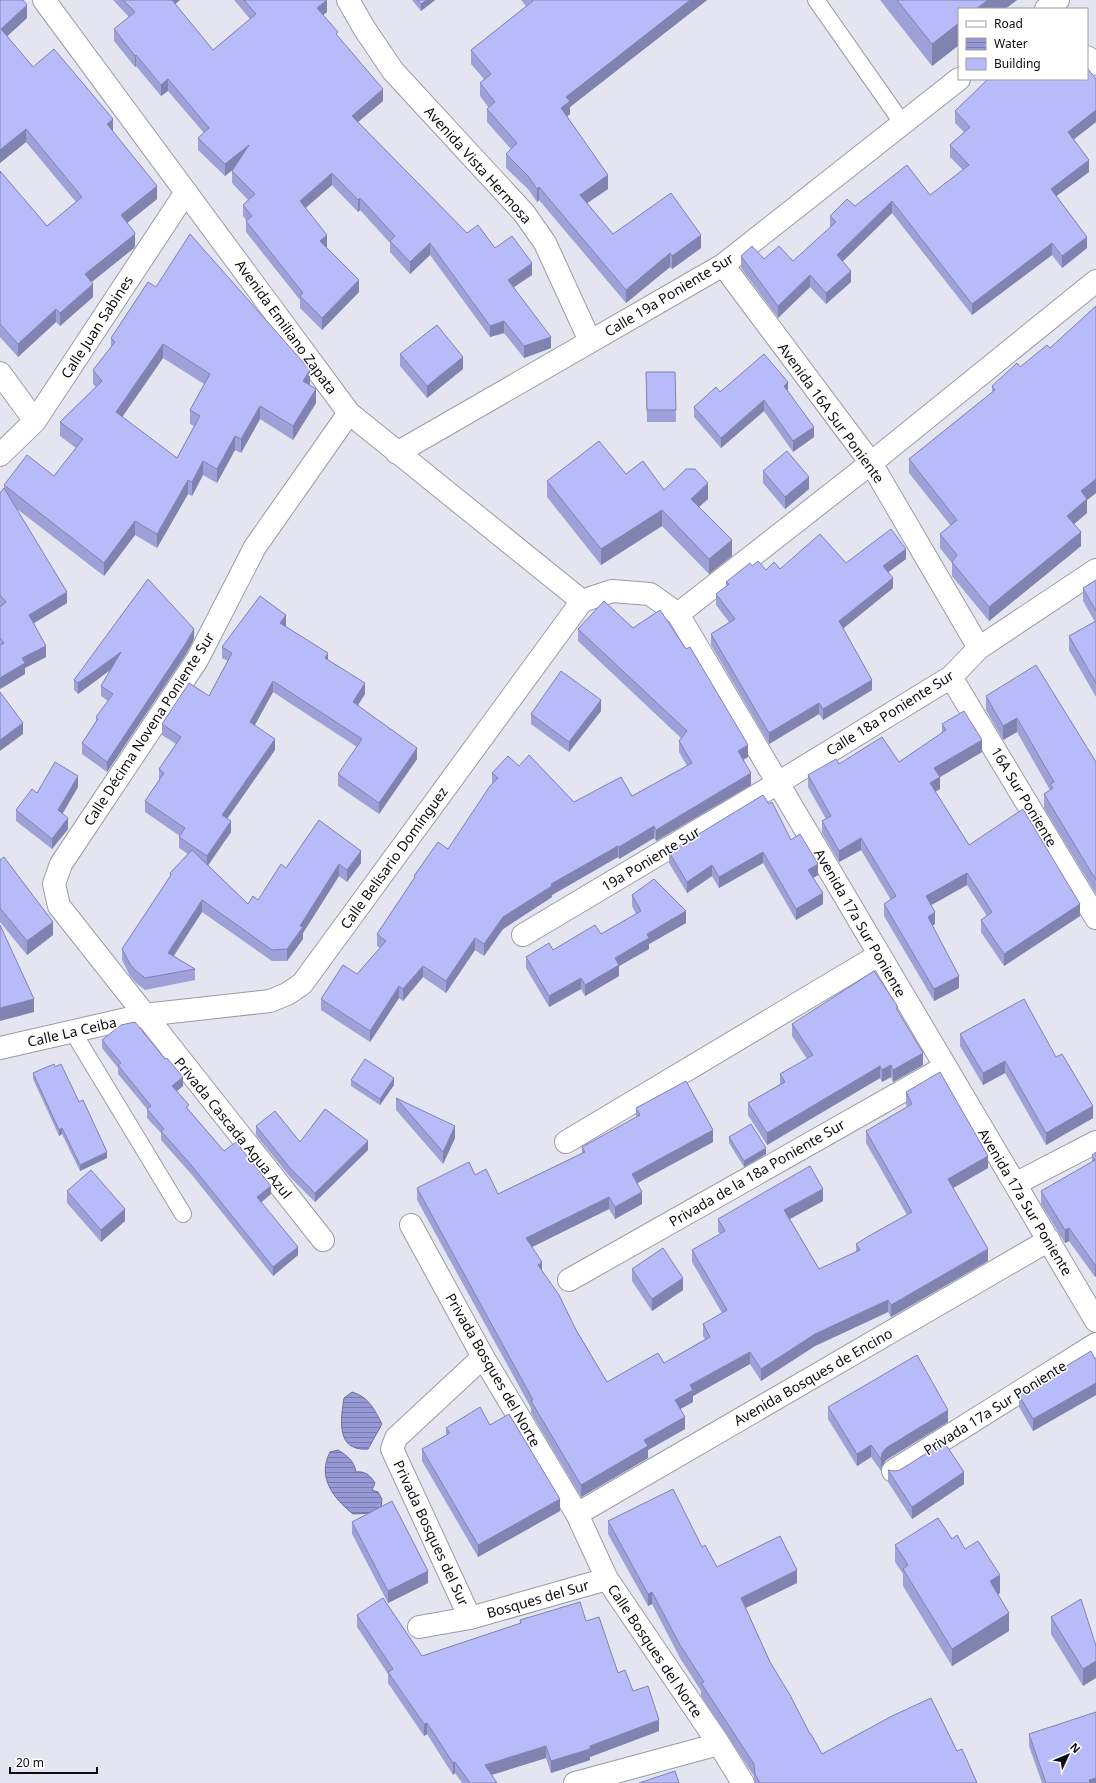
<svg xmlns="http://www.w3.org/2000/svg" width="1096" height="1783" font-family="'Noto Sans',sans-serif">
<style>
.water{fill:url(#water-rules);stroke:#6d6f9b}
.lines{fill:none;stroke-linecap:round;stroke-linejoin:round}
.lane-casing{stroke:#9a9ba5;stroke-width:18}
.street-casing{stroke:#9a9ba5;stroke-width:24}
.lane{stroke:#fff;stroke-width:16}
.street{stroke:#fff;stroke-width:22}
.wall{fill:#9da1d7;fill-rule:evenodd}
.shaded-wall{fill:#8083af}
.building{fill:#b7bbfa;stroke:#8083af;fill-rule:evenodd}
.labels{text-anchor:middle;stroke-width:3;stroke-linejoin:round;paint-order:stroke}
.street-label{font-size:14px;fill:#0d0d11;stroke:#fff}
</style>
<defs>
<pattern id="water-rules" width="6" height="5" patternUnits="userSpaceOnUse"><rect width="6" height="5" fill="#9699d6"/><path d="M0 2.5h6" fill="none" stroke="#797bac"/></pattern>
</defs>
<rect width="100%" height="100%" fill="#e4e5f0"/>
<!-- water -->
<path class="water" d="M352,1392C369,1397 374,1409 382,1424L368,1449C335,1452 341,1418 344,1398Z
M338,1450C348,1456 354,1461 356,1472C365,1471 370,1475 375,1483L372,1490L378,1492L382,1499L381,1508L373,1513L353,1514C333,1498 317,1477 330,1452Z"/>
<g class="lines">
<defs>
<path id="lane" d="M816,0L903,124
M73,1032L183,1214"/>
<path id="street" d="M44,0L349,413L582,601
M348,0L364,28L393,71L524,213L545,243L590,341
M1046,9L1058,0
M1087,57L1096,64
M723,265L871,463L979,648
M0,373L35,421
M397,453L723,265L959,79
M0,455L35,421L186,192
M582,601L612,591L650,594L678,614L1096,1321
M678,614L871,463L1096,281
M951,677L1096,918
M523,935L778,783L951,677L979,648L1096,570
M0,1048L144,1015L270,1001L287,994L302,984L582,601
M566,1142L879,955
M1015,1184L1096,1142
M411,1225L483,1357L577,1514L607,1579L719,1744L743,1783
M323,1240L59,906L54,884L61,864L197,660L255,547L349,413
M569,1280L945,1067
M893,1471L1096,1344
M577,1514L1049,1240
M470,1618L392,1449L396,1438L483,1357
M419,1627L470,1618L607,1579
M575,1783L719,1744"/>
</defs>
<!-- lane casing -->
<use href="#lane" class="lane-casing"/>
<!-- street casing -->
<use href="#street" class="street-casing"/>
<!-- lane -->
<use href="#lane" class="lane"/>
<!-- street -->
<use href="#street" class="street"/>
</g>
<!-- wall -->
<path class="wall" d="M0,0L27,18L7,36L33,67L113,131L157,199L127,223L135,246L134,248L92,282L93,297L60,326L56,322L18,357L0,337V171L47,226L76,202L26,142L0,163Z
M113,0H180L175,4L213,50L250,19L234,0H326L327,12L323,15L383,101L358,122L467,233L495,248L532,275L514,287L551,348L524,358L504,333L490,337L430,255L410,274L390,252V243L360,210L358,212L332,185L306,208L327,247V248L359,292L322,330L300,308V300L246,232V220L243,216V205L248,200L232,183V171L233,169L225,176L198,150V138L204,133L168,91L161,96L136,66L135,67L114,41V29L129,17Z
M412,0H435L421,11Z
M521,0H707L570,107V114L567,116L608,189L587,203L613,234L701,248L672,269L670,267L626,303L539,200L537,202L528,189L506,168V154L511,149L487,122V109L489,108L480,96V83L484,79L471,64V50L526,6Z
M880,0H1017L1005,9H959V45L932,66Z
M1096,79V122L1074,139L1089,172L1056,196L1087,248L1062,268L1052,255L972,315L892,213L843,261L851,282L826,304L810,287L778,318L741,268V256L764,259L793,261L830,228V216L855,206L930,195L963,170L950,157V145L964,132L955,123V111Z
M148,282L310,384V385L316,403L293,440L260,419L241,453L235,450L217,483L203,475L192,496L188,494L157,548L135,535L104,576L17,509L67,603L34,623L46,657L25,668V674L0,689V607H1L0,606V493L4,488V485L54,476L76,448L60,436V422L96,387L93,384V370L111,348V338ZM163,358L204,384L190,410V424L194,426L177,458L122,417Z
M1096,306V493L1087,500V513L1074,524L1081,546L989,621L952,576V563L940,548V534L951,526L909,473V459L992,392V386L1050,348Z
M400,354L463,369L427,398L400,366Z
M646,372H675L676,422H647Z
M788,391L814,437L793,452L764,411L721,448L694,417V407L720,392Z
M763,471L809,489L785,509L763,483Z
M626,474L664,490L708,499L699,507L732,556L709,574L662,526L601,565L547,497V481Z
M906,559L888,572L893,588L843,628L872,690L823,720L819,714L769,744L711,645V634L729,622L716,605V594L726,586V582L752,566L766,570L846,563Z
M1096,580V697L1069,650V636L1095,622L1083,601V588Z
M286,626L328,659L365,694L358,705L417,759L379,814L338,786V774L357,747L273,692L254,725L275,750L227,819L231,832L208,865L248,904L258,900L286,868L361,863L347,882L339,876L303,933V939L287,961H272L202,912L174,956L195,969V980L145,990L136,983L130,976L122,960V949L170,877V873L188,854L179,848V837L180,836L145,812V801L159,780V769L176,744L162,735V724L209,696L228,661L222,658V647Z
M578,629L748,757L743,760L751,785L656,841L654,838L619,859L618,857L552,895V897L503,929L484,956L475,950L446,993L423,977L403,1001L399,998L370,1042L321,1010V999L357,974L380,948L377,946V934L414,879V876L448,849L492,784V773L519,766L574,802L632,796L687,766L679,752V741L681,738L578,641Z
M194,639L186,654L107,772L82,754V743L96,721V717L108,701L101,696V686L110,670L78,694L74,690V680Z
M986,696L1096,762V894L1044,808V794L1050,790L1017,732L1003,740L986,710Z
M601,711L569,752L531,724V714Z
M942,724L982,752L940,777V789L935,791L969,845L1080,916L1004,966L981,932V920L987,916L967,885L931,905L935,924L932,926L959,988L934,1001L884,916V904L891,900L861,850L839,862L822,833V821L826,819L808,787V775L839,764L899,762L942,733Z
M78,787L63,813L68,829L52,849L16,821V810L37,793Z
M791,840L818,875L813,878L823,904L796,920L763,863L719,888L712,876L687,893L669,863V852Z
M0,860L53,935L27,955L0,922Z
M632,895L686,923L649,944V949L619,966V976L585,996L581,989L549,1007L526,968V957L553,950L601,934L636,914L632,906Z
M898,1012L923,1065L893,1082L891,1077L882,1082L880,1078L767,1145L748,1115V1103L780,1084V1074L807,1059L792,1036V1024Z
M960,1034L1056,1057L1093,1118L1046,1145L1005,1073L983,1085L960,1046Z
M102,1040L183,1086L177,1091L189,1110L224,1151L271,1194L261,1202L298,1255L273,1276L192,1175L161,1140V1133L147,1118V1109L118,1074V1068L102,1048Z
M55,1067L79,1102L107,1158L80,1171L62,1134L59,1136L33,1079V1073Z
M351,1080L394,1085L380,1105L351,1086Z
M906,1092L988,1168L953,1188L988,1261L891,1317L888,1312L815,1346L761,1381L750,1364L693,1396V1402L680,1409L685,1429L648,1450V1458L581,1497L531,1413V1408L417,1200V1188L475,1175L498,1194L582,1153V1147L636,1118V1108L713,1142L637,1183L642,1204L615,1219L609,1209L532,1247L542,1271L607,1382L664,1363L705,1339L703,1336V1324L722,1313L692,1262V1250L720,1234L718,1231V1219L823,1201L790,1219L819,1269L856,1252V1244L907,1215L866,1143V1131L907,1107L906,1104Z
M396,1098L455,1138L443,1164L396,1110Z
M256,1126L300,1142L368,1150L315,1202L290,1177L256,1135Z
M729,1137L766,1154L744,1167L729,1143Z
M1096,1152V1276L1095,1277L1069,1241L1065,1243L1041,1204V1191L1092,1162V1155Z
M67,1191L125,1221L101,1242L67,1203Z
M632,1269L683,1290L652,1311L632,1281Z
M1096,1361V1395L1033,1431L1019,1407V1395Z
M828,1407L948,1422L886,1460L882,1466L881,1471L871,1457L857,1466L828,1419Z
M446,1428L560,1511L478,1557L422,1461V1449L446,1435Z
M888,1470L964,1484L912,1519L888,1482Z
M608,1521L702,1547L717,1567L797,1583L746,1608L770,1662L810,1734L822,1754L957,1751L977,1783H754V1776L701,1696V1691L680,1658L652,1604L648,1606L608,1534Z
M352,1522L428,1583L388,1603L352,1534Z
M895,1545L965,1549L1000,1593L998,1594L1009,1631L952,1666L903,1586V1574L895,1562Z
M357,1615L422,1656L520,1624V1620L586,1621L618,1673L633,1691L659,1731L590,1757V1760L551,1773L546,1758L491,1775L497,1783H462L455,1773L453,1775L427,1734L424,1736L388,1683V1674L357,1627Z
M1051,1617L1096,1646L1083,1686L1051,1634Z
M1029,1734L1096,1783H1042L1029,1746Z"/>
<!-- shaded-wall -->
<path class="shaded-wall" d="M170,0H180L170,9Z
M327,0V12L317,20V8Z
M427,0H435L421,11V4Z
M690,0H707L570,107V114L561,121V108L566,97Z
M988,0H1017L1005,9H976Z
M27,5V18L1,42V29Z
M959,23V45L932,66V44Z
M136,55V66L135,67V56Z
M168,79V91L161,96V85Z
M383,89V101L352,127V116Z
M1096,110V122L1068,144V132Z
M113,119V132L107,124Z
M26,129V142L0,163V150Z
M249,145V157L225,176V164Z
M1089,160V172L1051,200V189Z
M332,173V185L300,212V201Z
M608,175V189L580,208V195Z
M157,186V199L121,228V215Z
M539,187V200L537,202V189Z
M360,198V210L358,212V200Z
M892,201V213L837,267V255Z
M135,233V246L134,248L85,287V274Z
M327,235V247L320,253V241Z
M701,235V248L672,269V256Z
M1087,237V248L1062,268V256Z
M430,243V255L410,274V262Z
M1052,243V255L972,315V304Z
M670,253V267L626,303V290Z
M532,263V275L508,291V280Z
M851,271V282L826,304V293Z
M810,275V287L778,318V306Z
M359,280V292L322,330V318Z
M93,284V297L60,326V313Z
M56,309V322L18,357V344Z
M504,321V333L490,337V326Z
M551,337V348L524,358V346Z
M163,344V358L116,426V412Z
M463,357V369L427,398V386Z
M310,370V384L303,395V381Z
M788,382V393L784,386Z
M316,389V403L293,440V426Z
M764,400V411L721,448V438Z
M260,406V419L241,453V439Z
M814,427V437L793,452V441Z
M235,436V450L217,483V469Z
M203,461V475L192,496V482Z
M809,477V489L785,509V497Z
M1096,479V493L1087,500V513L1067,530V516L1081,491Z
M188,480V494L157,548V534Z
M708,483V499L691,514V499Z
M662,510V526L601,565V549Z
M135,521V535L104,576V563Z
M1081,532V546L989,621V607Z
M732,540V556L709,574V559Z
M906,549V559L883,576V566Z
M893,578V588L839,632V621Z
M67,592V603L29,626V615Z
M286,615V626L280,634V623Z
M194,629V639L186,654L107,772V762Z
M46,646V657L25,668V674L0,689V678L22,658Z
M121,652V662L78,694V683Z
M328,653V664L325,658Z
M872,680V690L823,720V709Z
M273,681V692L250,734V722Z
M365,683V694L353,713V702Z
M601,700V711L569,752V742Z
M819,703V714L769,744V733Z
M1017,718V732L1003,740V726Z
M23,723V734L0,751V740Z
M275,739V750L222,826V815Z
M982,740V752L940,777V789L930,795V783L934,768Z
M748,745V757L738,763V751Z
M417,748V759L379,814V803Z
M751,773V785L656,841V830Z
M78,776V787L58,821V810Z
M68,818V829L52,849V839Z
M231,821V832L207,867V856Z
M654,826V838L619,859V847Z
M861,838V850L839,862V851Z
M618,846V857L552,895V897L503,929L484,956V944L503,917L551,884Z
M361,851V863L347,882V870Z
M763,852V863L719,888V877Z
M339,864V876L303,933V939L287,961V949L300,926Z
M818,864V875L808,881V870Z
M712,865V876L687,893V882Z
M967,873V885L926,908V896Z
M823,893V904L796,920V909Z
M202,900V912L168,964V953Z
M1080,904V916L1004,966V954Z
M686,911V923L649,944V949L619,966V976L585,996V985L615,958L647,934Z
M935,912V924L928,928V917Z
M53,922V935L27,955V941Z
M475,938V950L446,993V981Z
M423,966V977L403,1001V989Z
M959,976V988L934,1001V989Z
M581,978V989L549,1007V996Z
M399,986V998L370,1042V1031Z
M34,999V1012L0,1021V1008Z
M923,1053V1065L893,1082V1070Z
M1005,1061V1073L983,1085V1073Z
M891,1065V1077L882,1082V1070Z
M880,1066V1078L767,1145V1133Z
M183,1077V1086L172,1095V1086Z
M394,1078V1085L380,1105V1099Z
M1093,1106V1118L1046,1145V1133Z
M455,1126V1138L443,1164V1152Z
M62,1128V1134L59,1136V1130Z
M713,1130V1142L632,1186V1174Z
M368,1141V1150L315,1202V1193Z
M766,1148V1154L744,1167V1161Z
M107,1152V1158L80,1171V1165Z
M988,1156V1168L948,1191V1179Z
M271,1186V1194L257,1206V1197Z
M823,1189V1201L784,1222V1210Z
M642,1192V1204L615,1219V1207Z
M609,1197V1209L526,1250V1238Z
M125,1209V1221L101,1242V1230Z
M1069,1228V1241L1065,1243V1230Z
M298,1247V1255L273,1276V1267Z
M988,1249V1261L891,1317V1305Z
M542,1262V1274L538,1265Z
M1096,1264V1276L1095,1277V1265Z
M683,1278V1290L652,1311V1299Z
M888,1300V1312L815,1346L761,1381V1369L815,1334Z
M750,1352V1364L693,1396V1402L675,1412V1400L690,1385Z
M1096,1383V1395L1033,1431V1419Z
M948,1410V1422L886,1460L882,1466L881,1471V1459L882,1453L886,1448Z
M685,1417V1429L648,1450V1458L581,1497V1485L644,1440Z
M871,1445V1457L857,1466V1454Z
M964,1472V1484L912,1519V1507Z
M560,1499V1511L478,1557V1545Z
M797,1570V1583L741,1610V1598Z
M428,1571V1583L388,1603V1591Z
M1000,1575V1593L990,1599V1581Z
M652,1592V1604L648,1606V1594Z
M1009,1613V1631L952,1666V1649Z
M1096,1661V1678L1083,1686V1669Z
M659,1720V1731L590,1757V1760L551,1773V1761L590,1746Z
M427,1723V1734L424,1736V1724Z
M546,1746V1758L485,1777V1765Z
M455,1762V1773L453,1775V1763Z
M1096,1778V1783H1089V1780Z"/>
<!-- building -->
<path class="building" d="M0,0H23L27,5L1,29L33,67L54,49L113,119L107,124L157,186L121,215L135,233L134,235L85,274L93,284L60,313L56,309L18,344L0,324V171L47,226L82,197L26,129L0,150Z
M123,0H172L213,50L256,14L244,0H327L317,8L338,32L336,34L383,89L352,116L467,233L478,225L495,248L512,236L532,263L508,280L551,337L524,346L504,321L490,326L430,243L410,262L390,241L395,236L360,198L358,200L332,173L300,201L327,235L320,241L359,280L322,318L300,296L303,293L246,221L252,216L243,205L255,194L232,171L249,145L225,164L198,138L209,128L168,79L161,85L136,55L135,56L114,29L135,12Z
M417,0H427L421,4Z
M532,0H690L566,97L570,101L561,108L608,175L580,195L613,234L671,193L701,235L672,256L670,253L626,290L539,187L537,189L528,176L506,154L517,143L487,109L495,102L480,83L491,74L471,50L533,1Z
M897,0H988L976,9H959V23L932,44Z
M1087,68L1096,79V110L1068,132L1089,160L1051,189L1087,237L1062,256L1052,243L972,304L892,201L837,255L851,271L826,293L810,275L778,306L741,256L752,246L764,259L779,246L793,261L836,222L830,216L847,199L855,206L907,165L930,195L969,165L950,145L970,127L955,111L988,79H1087Z
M190,234L310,370L303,381L316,389L293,426L260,406L241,439L235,436L217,469L203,461L192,482L188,480L157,534L135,521L104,563L4,485L27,455L54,476L83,439L60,422L102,381L93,370L115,342L111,338L148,282L156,287ZM163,344L210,374L190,410L200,416L177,458L116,412Z
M1096,306V479L1081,491L1087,499L1067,516L1081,532L989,607L952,562L957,555L940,534L957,520L909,459L995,390L992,386L1017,363L1020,367L1047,345L1050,348Z
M437,325L463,357L427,386L400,354Z
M764,354L788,382L784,386L814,427L793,441L764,400L721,438L694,407L716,387L720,392Z
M646,372H675L676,410H647Z
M599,441L626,474L643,461L664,490L686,469H695L708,483L691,499L732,540L709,559L662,510L601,549L547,481Z
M787,451L809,477L785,497L763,471Z
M4,488L67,592L29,615L46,646L22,658L25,663L0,678V645L4,643L0,638V607L6,602L0,595V493Z
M891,529L906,549L883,566L893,578L839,621L872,680L823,709L819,703L769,733L711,634L735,619L716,594L729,584L726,582L750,563L752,566L758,561L766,570L774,562L780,569L820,534L846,563Z
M148,579L194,629L186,643L107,762L82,743L98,719L96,717L113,694L101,686L121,652L78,683L74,680Z
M1096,580V611L1083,588Z
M260,596L286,615L280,623L328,653L325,658L365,683L353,702L417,748L379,803L338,774L362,739L273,681L250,722L275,739L222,815L231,821L207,856L179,837L185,828L145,801L164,773L159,769L181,737L162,724L189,683L209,696L232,653L222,647Z
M604,601L633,628L660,610L686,649L690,647L748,745L738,751L751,773L656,830L654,826L619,847L618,846L551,884L552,886L503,917L484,944L475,938L446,981L423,966L403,989L399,986L370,1031L321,999L343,965L357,974L386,941L377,934L415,877L414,876L438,842L448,849L490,786L498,778L492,773L508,756L519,766L529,755L574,802L621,777L632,796L692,763L679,741L687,731L578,629Z
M1096,621V683L1069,636Z
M1036,665L1096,762V880L1044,794L1053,788L1050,784L1054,782L1017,718L1003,726L986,696Z
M561,671L601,700L569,742L531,714Z
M0,692L23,723L0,740Z
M964,711L982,740L934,768L940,777L930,783L969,845L1023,809L1080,904L1004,954L981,920L992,912L967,873L926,896L935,912L928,917L959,976L934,989L884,904L896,896L861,838L839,851L822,821L831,816L808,775L836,759L839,764L882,737L899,762L946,730L942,724Z
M55,762L78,776L58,810L68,818L52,839L16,810L32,789L37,793Z
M763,795L769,804L772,802L791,840L800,834L818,864L808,870L823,893L796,909L763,852L719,877L712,865L687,882L669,852Z
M319,820L361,851L347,870L339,864L300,926L303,927L287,949L272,950L202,900L168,953L195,969L145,978L136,971L130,964L122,949L171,875L170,873L192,850L248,904L253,896L258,900L281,864L286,868Z
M4,857L53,922L27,941L0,908V860Z
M654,879L686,911L647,934L649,938L615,958L619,965L585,985L581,978L549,996L526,957L549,943L553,950L595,925L601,934L641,911L632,895Z
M0,925L34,999L0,1008Z
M874,971L898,1007L896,1008L923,1053L893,1070L891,1065L882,1070L880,1066L767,1133L748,1103L785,1082L780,1074L813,1055L792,1024Z
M1024,999L1056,1057L1062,1054L1093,1106L1046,1133L1005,1061L983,1073L960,1034Z
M135,1022L165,1059L167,1058L183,1077L172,1086L189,1105L186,1107L224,1151L236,1142L271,1186L257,1197L298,1247L273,1267L192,1166L161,1131L164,1129L147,1109L151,1106L118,1065L121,1063L102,1040L121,1025Z
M365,1059L394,1078L380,1099L351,1080Z
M54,1064L55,1067L61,1064L79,1102L83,1100L107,1152L80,1165L62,1128L59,1130L33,1073Z
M940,1072L988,1156L948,1179L988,1249L891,1305L888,1300L815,1334L761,1369L750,1352L690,1385L693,1390L675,1400L685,1417L644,1440L648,1446L581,1485L531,1401L533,1400L417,1188L469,1162L475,1175L486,1169L498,1194L585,1152L582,1147L640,1115L636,1108L686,1081L713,1130L632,1174L642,1192L615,1207L609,1197L526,1238L542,1262L538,1265L559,1295L576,1330L607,1382L658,1353L664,1363L710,1337L703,1324L727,1310L692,1250L725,1231L718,1219L810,1166L823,1189L784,1210L819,1269L860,1250L856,1244L867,1237L912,1212L866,1131L912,1104L906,1092Z
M396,1098L455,1126L443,1152Z
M325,1109L368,1141L315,1193L290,1168L256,1126L275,1111L300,1142Z
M751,1124L766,1148L744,1161L729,1137Z
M1096,1152V1264L1095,1265L1069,1228L1065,1230L1041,1191L1095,1160L1092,1155Z
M91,1170L125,1209L101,1230L67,1191Z
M663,1248L683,1278L652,1299L632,1269Z
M1091,1351L1096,1361V1383L1033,1419L1019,1395Z
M917,1355L948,1410L886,1448L882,1453L881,1459L871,1445L857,1454L828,1407Z
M480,1407L490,1425L509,1414L560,1499L478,1545L422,1449L450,1433L446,1428Z
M944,1442L964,1472L912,1507L888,1470L894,1471L900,1470Z
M673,1489L702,1547L705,1545L717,1567L780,1536L797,1570L741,1598L770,1662L790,1695L810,1734H811L822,1754L892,1716L931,1698L957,1751L962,1749L977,1783H760L755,1774L754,1764L701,1683L704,1682L680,1645L652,1592L648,1594L608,1521Z
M392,1501L428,1571L388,1591L352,1522Z
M938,1518L952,1539L957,1535L965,1549L978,1541L1000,1575L990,1581L1009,1613L952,1649L903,1569L908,1565L895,1545Z
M383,1598L422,1656L521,1623L520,1620L580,1602L586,1621L599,1617L618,1673L625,1670L633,1691L648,1686L659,1720L590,1746V1749L551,1761L546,1746L485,1765L497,1783H470L455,1762L453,1763L427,1723L424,1724L388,1672L393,1669L357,1615Z
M1081,1599L1096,1646V1661L1083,1669L1051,1617Z
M1096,1712V1778L1089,1780L1090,1783H1046L1029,1734Z
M675,1771L679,1783H639Z"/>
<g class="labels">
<!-- street labels -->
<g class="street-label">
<text transform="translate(478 165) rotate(48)" y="5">Avenida Vista Hermosa</text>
<text transform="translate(669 295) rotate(-31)" y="5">Calle 19a Poniente Sur</text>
<text transform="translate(97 327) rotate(-57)" y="5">Calle Juan Sabines</text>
<text transform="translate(286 327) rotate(54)" y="5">Avenida Emiliano Zapata</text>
<text transform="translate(831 413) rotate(54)" y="5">Avenida 16A Sur Poniente</text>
<text transform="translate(890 713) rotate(-32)" y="5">Calle 18a Poniente Sur</text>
<text transform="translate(149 729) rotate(-57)" y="5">Calle Décima Novena Poniente Sur</text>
<text transform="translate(1024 797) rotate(59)" y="5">16A Sur Poniente</text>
<text transform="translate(394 858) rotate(-54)" y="5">Calle Belisario Domínguez</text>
<text transform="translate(651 859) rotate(-31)" y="5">19a Poniente Sur</text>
<text transform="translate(860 923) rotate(60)" y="5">Avenida 17a Sur Poniente</text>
<text transform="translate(72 1032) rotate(-13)" y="5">Calle La Ceiba</text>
<text transform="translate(233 1128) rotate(51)" y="5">Privada Cascada Agua Azul</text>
<text transform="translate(757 1173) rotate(-30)" y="5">Privada de la 18a Poniente Sur</text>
<text transform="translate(1025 1202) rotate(59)" y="5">Avenida 17a Sur Poniente</text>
<text transform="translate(493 1370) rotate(60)" y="5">Privada Bosques del Norte</text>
<text transform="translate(813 1377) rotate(-30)" y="5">Avenida Bosques de Encino</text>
<text transform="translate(995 1408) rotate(-32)" y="5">Privada 17a Sur Poniente</text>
<text transform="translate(431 1533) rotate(65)" y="5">Privada Bosques del Sur</text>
<text transform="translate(538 1599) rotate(-16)" y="5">Bosques del Sur</text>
<text transform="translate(655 1651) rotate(56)" y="5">Calle Bosques del Norte</text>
</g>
</g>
<!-- legend -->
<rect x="958" y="8" width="130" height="72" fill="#ffffff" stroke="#9e9ea0"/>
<rect x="966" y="21" width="20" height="6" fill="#ffffff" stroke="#9e9ea0"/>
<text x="994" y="28" font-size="12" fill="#0d0d11">Road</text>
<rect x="966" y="38" width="20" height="12" fill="url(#water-rules)" stroke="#9e9ea0"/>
<text x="994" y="48" font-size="12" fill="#0d0d11">Water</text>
<rect x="966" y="58" width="20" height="12" fill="#b7bbfa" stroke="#9e9ea0"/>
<text x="994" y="68" font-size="12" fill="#0d0d11">Building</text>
<!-- north arrow -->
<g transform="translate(1068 1755) rotate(46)" stroke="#ffffff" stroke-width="3" paint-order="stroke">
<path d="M0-3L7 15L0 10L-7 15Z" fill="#0d0d11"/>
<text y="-6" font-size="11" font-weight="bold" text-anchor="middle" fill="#0d0d11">N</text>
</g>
<!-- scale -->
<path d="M10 1767v6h87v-6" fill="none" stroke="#0d0d11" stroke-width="2"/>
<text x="16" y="1767" font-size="12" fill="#0d0d11" stroke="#ffffff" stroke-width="3" paint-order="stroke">20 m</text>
</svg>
